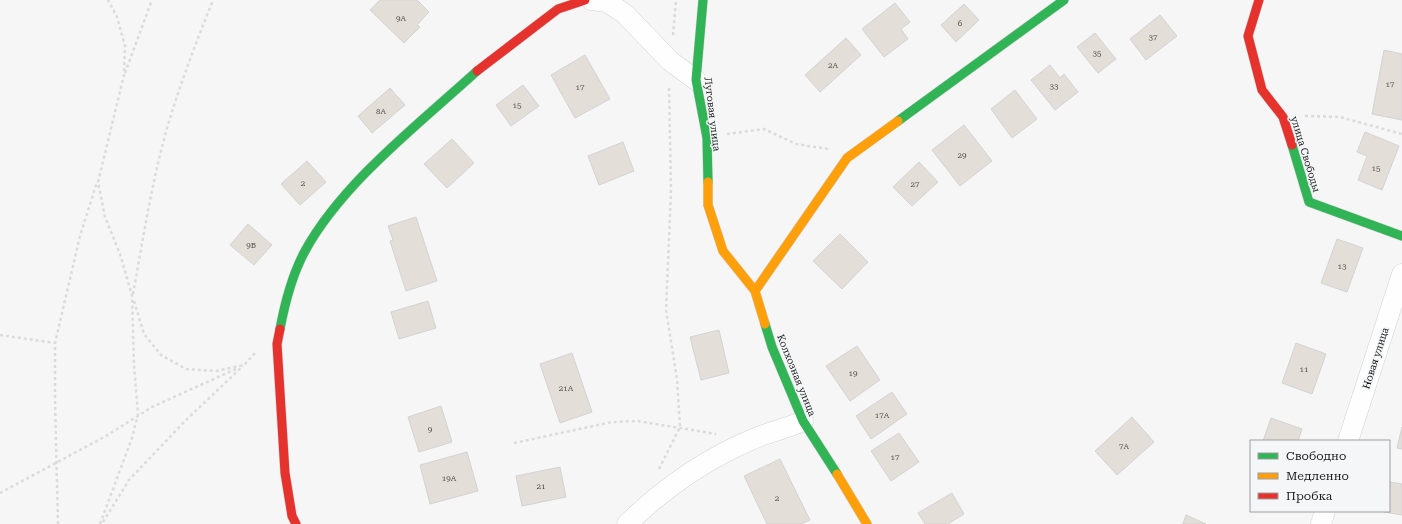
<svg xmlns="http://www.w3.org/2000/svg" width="1402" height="524" font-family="'Roboto Serif',serif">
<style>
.building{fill:#e4ded9;stroke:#d3d3d3}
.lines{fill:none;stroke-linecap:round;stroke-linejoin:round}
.street-casing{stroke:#d1d2d3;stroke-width:21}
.fast-casing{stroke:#d1d2d3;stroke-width:10}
.slow-casing{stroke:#d1d2d3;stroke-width:10}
.jam-casing{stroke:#d1d2d3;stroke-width:10}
.path{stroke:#dbdbdc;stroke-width:2.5;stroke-dasharray:3 3;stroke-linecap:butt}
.street{stroke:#fefefe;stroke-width:20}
.fast{stroke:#30b455;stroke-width:9}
.slow{stroke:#ff9f0a;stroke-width:9}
.jam{stroke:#e5322d;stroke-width:9}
.labels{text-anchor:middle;stroke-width:3;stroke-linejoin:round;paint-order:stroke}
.number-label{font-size:8px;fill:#4f4e4d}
.street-label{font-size:10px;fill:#1b1b1c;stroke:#f5f6f8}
</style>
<rect width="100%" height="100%" fill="#f6f6f7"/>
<!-- building -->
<path class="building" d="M380,0H417L429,12L417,25L420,27L404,43L370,10Z
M895,3L910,22L901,29L908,39L884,57L862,29Z
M964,4L979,20L956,42L941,25Z
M1160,15L1177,36L1146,60L1130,39Z
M1095,33L1116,59L1098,73L1077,47Z
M846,38L861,55L820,92L805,75Z
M1384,50L1402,54V120L1372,114Z
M585,55L610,99L575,118L551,75Z
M1050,65L1060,78L1064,74L1078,92L1055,110L1031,80Z
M523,85L539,106L511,126L496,105Z
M390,88L405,105L372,133L358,116Z
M1015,90L1037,119L1012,138L991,109Z
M964,125L992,161L960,186L932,150Z
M1365,132L1399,146L1382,190L1358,180L1367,156L1357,152Z
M452,139L474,163L447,188L424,164Z
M623,142L634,171L599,185L588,156Z
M307,161L326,182L300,205L281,184Z
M919,162L938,182L912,206L893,187Z
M416,217L437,281L406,291L390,241L393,240L388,226Z
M248,224L272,245L254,265L230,245Z
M840,234L868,262L842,289L813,261Z
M1337,239L1363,248L1347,292L1321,283Z
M428,301L436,328L399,339L391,312Z
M719,330L729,373L701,380L690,337Z
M1296,343L1326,354L1312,394L1282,383Z
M857,346L880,380L850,401L826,366Z
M572,353L592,412L560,423L540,364Z
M892,392L907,414L871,439L856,416Z
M441,406L452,442L419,452L408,417Z
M1132,417L1154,442L1117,475L1095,451Z
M1271,418L1302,429L1298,441H1263Z
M1402,427V449L1397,448Z
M899,433L919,462L891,481L871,451Z
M467,452L478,491L430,504L420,465Z
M780,459L810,520L801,524H767L744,476Z
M560,467L566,497L522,506L516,476Z
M1390,482L1402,484V515L1384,512L1389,511Z
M952,493L964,514L948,524H925L918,513Z
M1186,515L1206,524H1183Z"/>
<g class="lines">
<defs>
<path id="street" d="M591,0L607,2L625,14L670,61L696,80
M1348,441L1402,274
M627,524C663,489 704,460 751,440C768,432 786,429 803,421
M1321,524L1325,511"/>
<path id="fast" d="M703,0L696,80L707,138L708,182
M898,121L1064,0
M1292,145L1309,202L1402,236
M765,324L772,347L803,421L837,474
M280,329C285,302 292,275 305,251C342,183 420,123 477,71"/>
<path id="slow" d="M708,182V205L723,251L755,291L765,324
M755,291L847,158L898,121
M837,474L867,524"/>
<path id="jam" d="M1259,0L1248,36L1262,90L1283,117L1292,145
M477,71L558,9L585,0
M280,329L277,344L285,473L292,516L296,524"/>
</defs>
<!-- street casing -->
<use href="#street" class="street-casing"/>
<!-- fast casing -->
<use href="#fast" class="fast-casing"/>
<!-- slow casing -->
<use href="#slow" class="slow-casing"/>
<!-- jam casing -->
<use href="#jam" class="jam-casing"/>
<!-- path -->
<path class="path" d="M673,35L676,0
M125,73L152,0
M1305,116L1340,117L1402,134
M727,134L764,129L796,144L828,149
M133,294C144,234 153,173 171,115C183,76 198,38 213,0
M134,301L144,334L161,355L186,369L216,371L244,365L256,352
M0,335L55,343
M514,443L612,422L638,421L716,434
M659,469L680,427L677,379L666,310L671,191L669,86
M0,493L106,436L152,407L238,368
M103,522L129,480L185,421L243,366
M58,524L55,400V343L80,236L97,182
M100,524L132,438L138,414L134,365L132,295L120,254L105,217L98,182L124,75L125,46L117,17L108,0"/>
<!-- street -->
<use href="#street" class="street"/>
<!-- fast -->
<use href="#fast" class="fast"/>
<!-- slow -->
<use href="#slow" class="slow"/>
<!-- jam -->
<use href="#jam" class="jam"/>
</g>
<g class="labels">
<!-- number labels -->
<g class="number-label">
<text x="401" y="21">9А</text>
<text x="960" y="26">6</text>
<text x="1153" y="40">37</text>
<text x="1097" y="56">35</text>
<text x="833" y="68">2А</text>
<text x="1390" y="87">17</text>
<text x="1054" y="89">33</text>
<text x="580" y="90">17</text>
<text x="517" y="108">15</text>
<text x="381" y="114">8А</text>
<text x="962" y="158">29</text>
<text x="1376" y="171">15</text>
<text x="303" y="186">2</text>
<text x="915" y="187">27</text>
<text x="251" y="248">9Б</text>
<text x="1342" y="269">13</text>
<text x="1304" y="372">11</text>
<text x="853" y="376">19</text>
<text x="566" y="391">21А</text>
<text x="882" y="418">17А</text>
<text x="430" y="432">9</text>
<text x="1124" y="449">7А</text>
<text x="895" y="460">17</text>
<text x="449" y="481">19А</text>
<text x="541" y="489">21</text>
<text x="777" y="501">2</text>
</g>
<!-- street labels -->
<g class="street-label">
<text transform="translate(713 114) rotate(83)" y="4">Луговая улица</text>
<text transform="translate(1306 154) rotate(73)" y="4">улица Свободы</text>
<text transform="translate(1375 358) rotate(-72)" y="4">Новая улица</text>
<text transform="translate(797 375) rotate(68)" y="4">Колхозная улица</text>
</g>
</g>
<!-- legend -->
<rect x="1250" y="440" width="140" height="72" fill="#f5f6f8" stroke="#9e9ea0"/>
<rect x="1258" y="453" width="20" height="6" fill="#30b455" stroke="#9e9ea0"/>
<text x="1286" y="460" font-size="12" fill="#1b1b1c">Свободно</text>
<rect x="1258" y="473" width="20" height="6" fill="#ff9f0a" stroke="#9e9ea0"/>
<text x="1286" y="480" font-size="12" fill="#1b1b1c">Медленно</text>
<rect x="1258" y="493" width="20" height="6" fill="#e5322d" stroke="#9e9ea0"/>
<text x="1286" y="500" font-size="12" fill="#1b1b1c">Пробка</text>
</svg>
